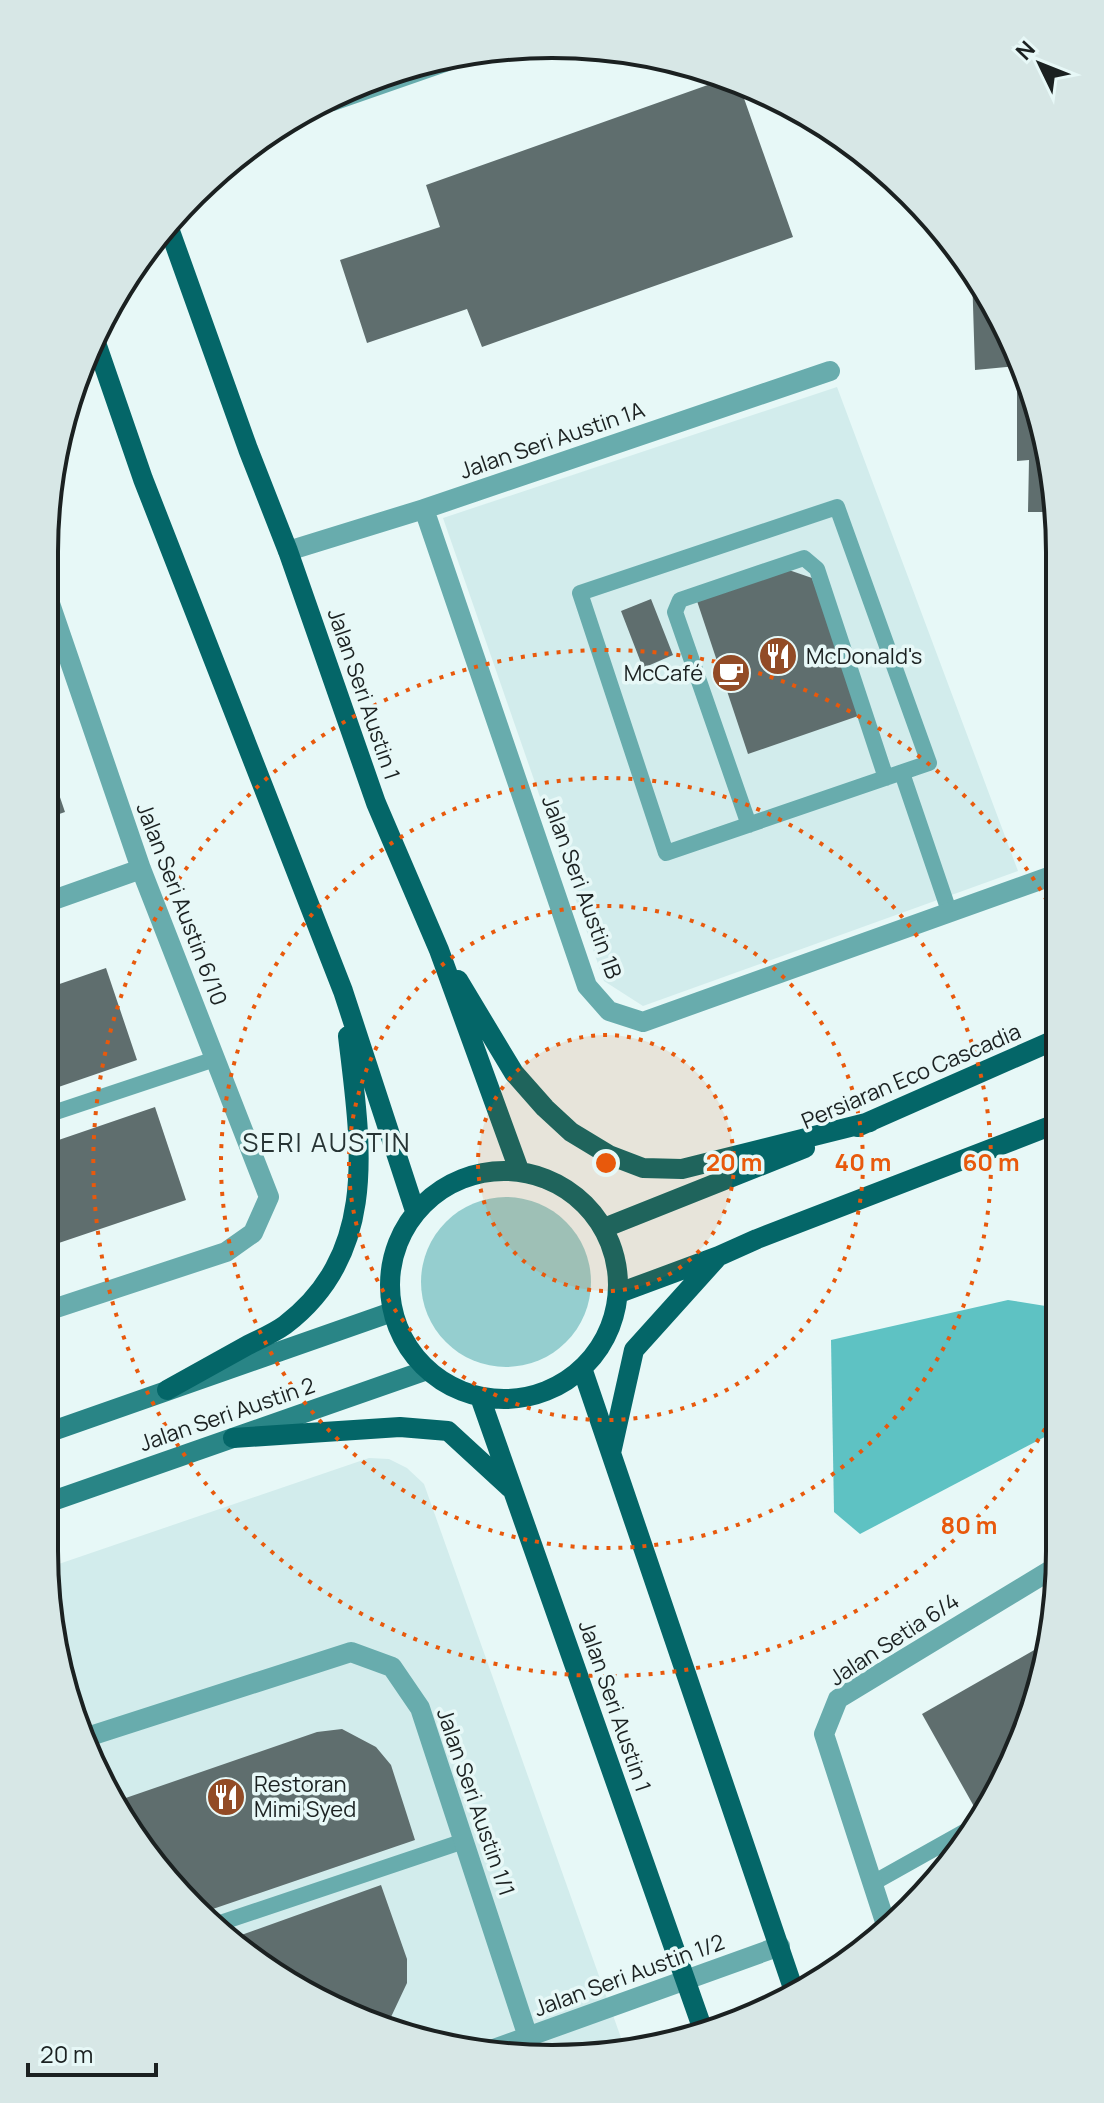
<svg xmlns="http://www.w3.org/2000/svg" width="1104" height="2103" font-family="Manrope,sans-serif">
<style>
.built{fill:#d2ecec}
.green{fill:#95cecf}
.water{fill:#5ec2c3}
.building{fill:#5f6e6e}
.lines{fill:none;stroke-linecap:round;stroke-linejoin:round}
.lane{stroke:#68acad;stroke-width:16}
.street{stroke:#68acad;stroke-width:20}
.secondary{stroke:#298586;stroke-width:20}
.primary{stroke:#046668;stroke-width:20}
.ring{fill:none;stroke:#e8590c;stroke-width:4;stroke-dasharray:4 8}
.labels{text-anchor:middle;stroke-width:7;stroke-linejoin:round;paint-order:stroke}
.street-label{font-size:22px;fill:#1b2121;stroke:#e7f8f7}
.poi-label{font-size:22px;fill:#1b2121;stroke:#e7f8f7;text-anchor:start}
.quarter-label{font-size:26px;letter-spacing:2px;fill:#273434;stroke:#e7f8f7}
.rim{fill:none;stroke:#1b2121;stroke-width:4}
.centre{fill:#e8590c;stroke:#e7f8f7;stroke-width:4}
.ring-label{font-size:24px;text-anchor:middle;font-weight:bold;fill:#e8590c;stroke:#e7f8f7;stroke-width:7;stroke-linejoin:round;paint-order:stroke}
</style>
<rect width="100%" height="100%" fill="#e7f8f7"/>
<!-- built -->
<path class="built" d="M837,387L1018,871L643,1006L604,981L443,518Z
M369,1458L389,1459L407,1468L424,1484L625,2049L586,2058L421,2042L270,1974L149,1861L71,1715L47,1568Z"/>
<!-- green -->
<path class="green" d="M421 1282a85 85 0 1 1 170 0a85 85 0 1 1-170 0Z"/>
<!-- water -->
<path class="water" d="M1008,1300L1058,1308V1430L860,1534L834,1512L831,1340Z"/>
<!-- building -->
<path class="building" d="M719,81L740,87L793,237L482,347L467,309L367,343L340,260L440,227L426,185Z
M972,273L1021,357L1056,485V512H1028L1029,460L1017,461V366L975,370Z
M783,568L812,578L861,715L748,754L696,598Z
M651,599L673,655L643,668L621,611Z
M45,753L65,812L45,819Z
M106,968L137,1060L44,1092L45,989Z
M155,1107L186,1200L44,1248V1145Z
M1043,1645L1007,1776L986,1805L976,1810L922,1714Z
M342,1729L376,1747L391,1765L415,1840L204,1912L149,1861L117,1801L317,1732Z
M381,1885L407,1959V1983L391,2017L381,2024L270,1974L233,1938Z"/>
<g class="lines">
<!-- lane -->
<path class="lane" d="M333,103L448,63
M837,507L929,763L666,853L580,593Z
M902,773L949,911
M749,825L675,612L680,600L804,558L817,569L886,778
M44,1116L215,1059
M873,1883L964,1832
M217,1924L464,1841"/>
<!-- street -->
<path class="street" d="M424,509L587,986L609,1011L643,1022L1057,874
M288,551L424,509L830,371
M45,903L141,869
M44,1312L226,1252L253,1233L269,1197L141,869L45,589
M84,1738L351,1652L392,1667L420,1708L528,2037
M888,1931L824,1734L838,1699L1059,1565
M494,2049L780,1946"/>
<!-- secondary -->
<path class="secondary" d="M44,1434L392,1312
M44,1504L427,1370"/>
<!-- primary -->
<path class="primary" d="M170,231L248,449L288,551L376,803L439,950L519,1170
M94,337L143,479L343,991L415,1211
M458,980L514,1073L545,1108L571,1132L609,1155L643,1168L682,1169L870,1122
M857,1127L1057,1039
M390 1285a114 114 0 1 1 228 0a114 114 0 1 1-228 0Z
M604,1228L805,1148
M619,1293L719,1256L757,1239L1058,1123
M582,1368L794,1991
M167,1390C194,1375 221,1360 248,1345C260,1339 274,1333 285,1325C381,1252 360,1140 348,1036
M480,1397L703,2030
M233,1438L400,1427L448,1431L510,1488
M611,1453L634,1350L716,1259"/>
</g>
<!-- distance rings -->
<circle cx="606" cy="1163" r="128" fill="#e8590c" fill-opacity=".12"/>
<g class="ring">
<circle cx="606" cy="1163" r="128"/>
<circle cx="606" cy="1163" r="257"/>
<circle cx="606" cy="1163" r="385"/>
<path d="M1057 1408A513 513 0 1 1 1057 918"/>
</g>
<!-- icons -->
<defs>
<symbol id="restaurant-disc" viewBox="-11 -11 22 22"><circle r="9.5" fill="#924b26" stroke="#e7f8f7"/><path d="M-5-6h1v4h1v-4h1v4h1v-4h1v5L-1.5 .5V6h-2V.5L-5-1ZM5-6V6H3V1.5H1.5Q1.5-4 5-6Z" fill="#fff"/></symbol>
<symbol id="cafe-disc" viewBox="-11 -11 22 22"><circle r="9.5" fill="#924b26" stroke="#e7f8f7"/><path d="M-5.5-4.5H6V0H3Q3 3.5 0 3.5H-2.5Q-5.5 3.5-5.5 0ZM3-3.2v2h1.7v-2ZM-6 4.5H4V6H-6Z" fill="#fff"/></symbol>
</defs>
<g fill-rule="evenodd">
<use href="#restaurant-disc" x="756" y="634" width="44" height="44"/>
<use href="#cafe-disc" x="709" y="651" width="44" height="44"/>
<use href="#restaurant-disc" x="204" y="1775" width="44" height="44"/>
</g>
<g class="labels">
<!-- street labels -->
<g class="street-label">
<text transform="translate(552 440) rotate(-19)" y="8">Jalan Seri Austin 1A</text>
<text transform="translate(364 694) rotate(71)" y="8">Jalan Seri Austin 1</text>
<text transform="translate(582 887) rotate(70)" y="8">Jalan Seri Austin 1B</text>
<text transform="translate(182 904) rotate(69)" y="8">Jalan Seri Austin 6/10</text>
<text transform="translate(911 1076) rotate(-23)" y="8">Persiaran Eco Cascadia</text>
<text transform="translate(227 1414) rotate(-19)" y="8">Jalan Seri Austin 2</text>
<text transform="translate(894 1639) rotate(-33)" y="8">Jalan Setia 6/4</text>
<text transform="translate(615 1706) rotate(71)" y="8">Jalan Seri Austin 1</text>
<text transform="translate(476 1802) rotate(71)" y="8">Jalan Seri Austin 1/1</text>
<text transform="translate(629 1975) rotate(-20)" y="8">Jalan Seri Austin 1/2</text>
</g>
<!-- poi labels -->
<g class="poi-label">
<text x="806" y="664">McDonald's</text>
<text x="703" y="681" text-anchor="end">McCafé</text>
<text x="254" y="1792">Restoran<tspan x="254" dy="25">Mimi Syed</tspan></text>
</g>
<!-- quarter labels -->
<g class="quarter-label">
<text x="327" y="1152">SERI AUSTIN</text>
</g>
</g>
<!-- crop -->
<path d="M0 0H1104V2103H0ZM552 58H552A494 494 0 0 1 1046 552V1551A494 494 0 0 1 552 2045H552A494 494 0 0 1 58 1551V552A494 494 0 0 1 552 58Z" fill="#d7e7e6" fill-rule="evenodd"/>
<path class="rim" d="M552 58H552A494 494 0 0 1 1046 552V1551A494 494 0 0 1 552 2045H552A494 494 0 0 1 58 1551V552A494 494 0 0 1 552 58Z"/>
<circle cx="606" cy="1163" r="12" class="centre"/>
<g class="ring-label">
<text x="734" y="1171">20 m</text>
<text x="863" y="1171">40 m</text>
<text x="991" y="1171">60 m</text>
<text x="969" y="1534">80 m</text>
</g>
<!-- north arrow -->
<g transform="translate(1040 64) rotate(313)" stroke="#e7f8f7" stroke-width="6" paint-order="stroke">
<path d="M0-6L14 30L0 20L-14 30Z" fill="#1b2121"/>
<text y="-12" font-size="22" font-weight="bold" text-anchor="middle" fill="#1b2121">N</text>
</g>
<!-- scale -->
<path d="M28 2063v12h128v-12" fill="none" stroke="#1b2121" stroke-width="4"/>
<text x="40" y="2063" font-size="24" fill="#1b2121" stroke="#e7f8f7" stroke-width="6" paint-order="stroke">20 m</text>
</svg>
